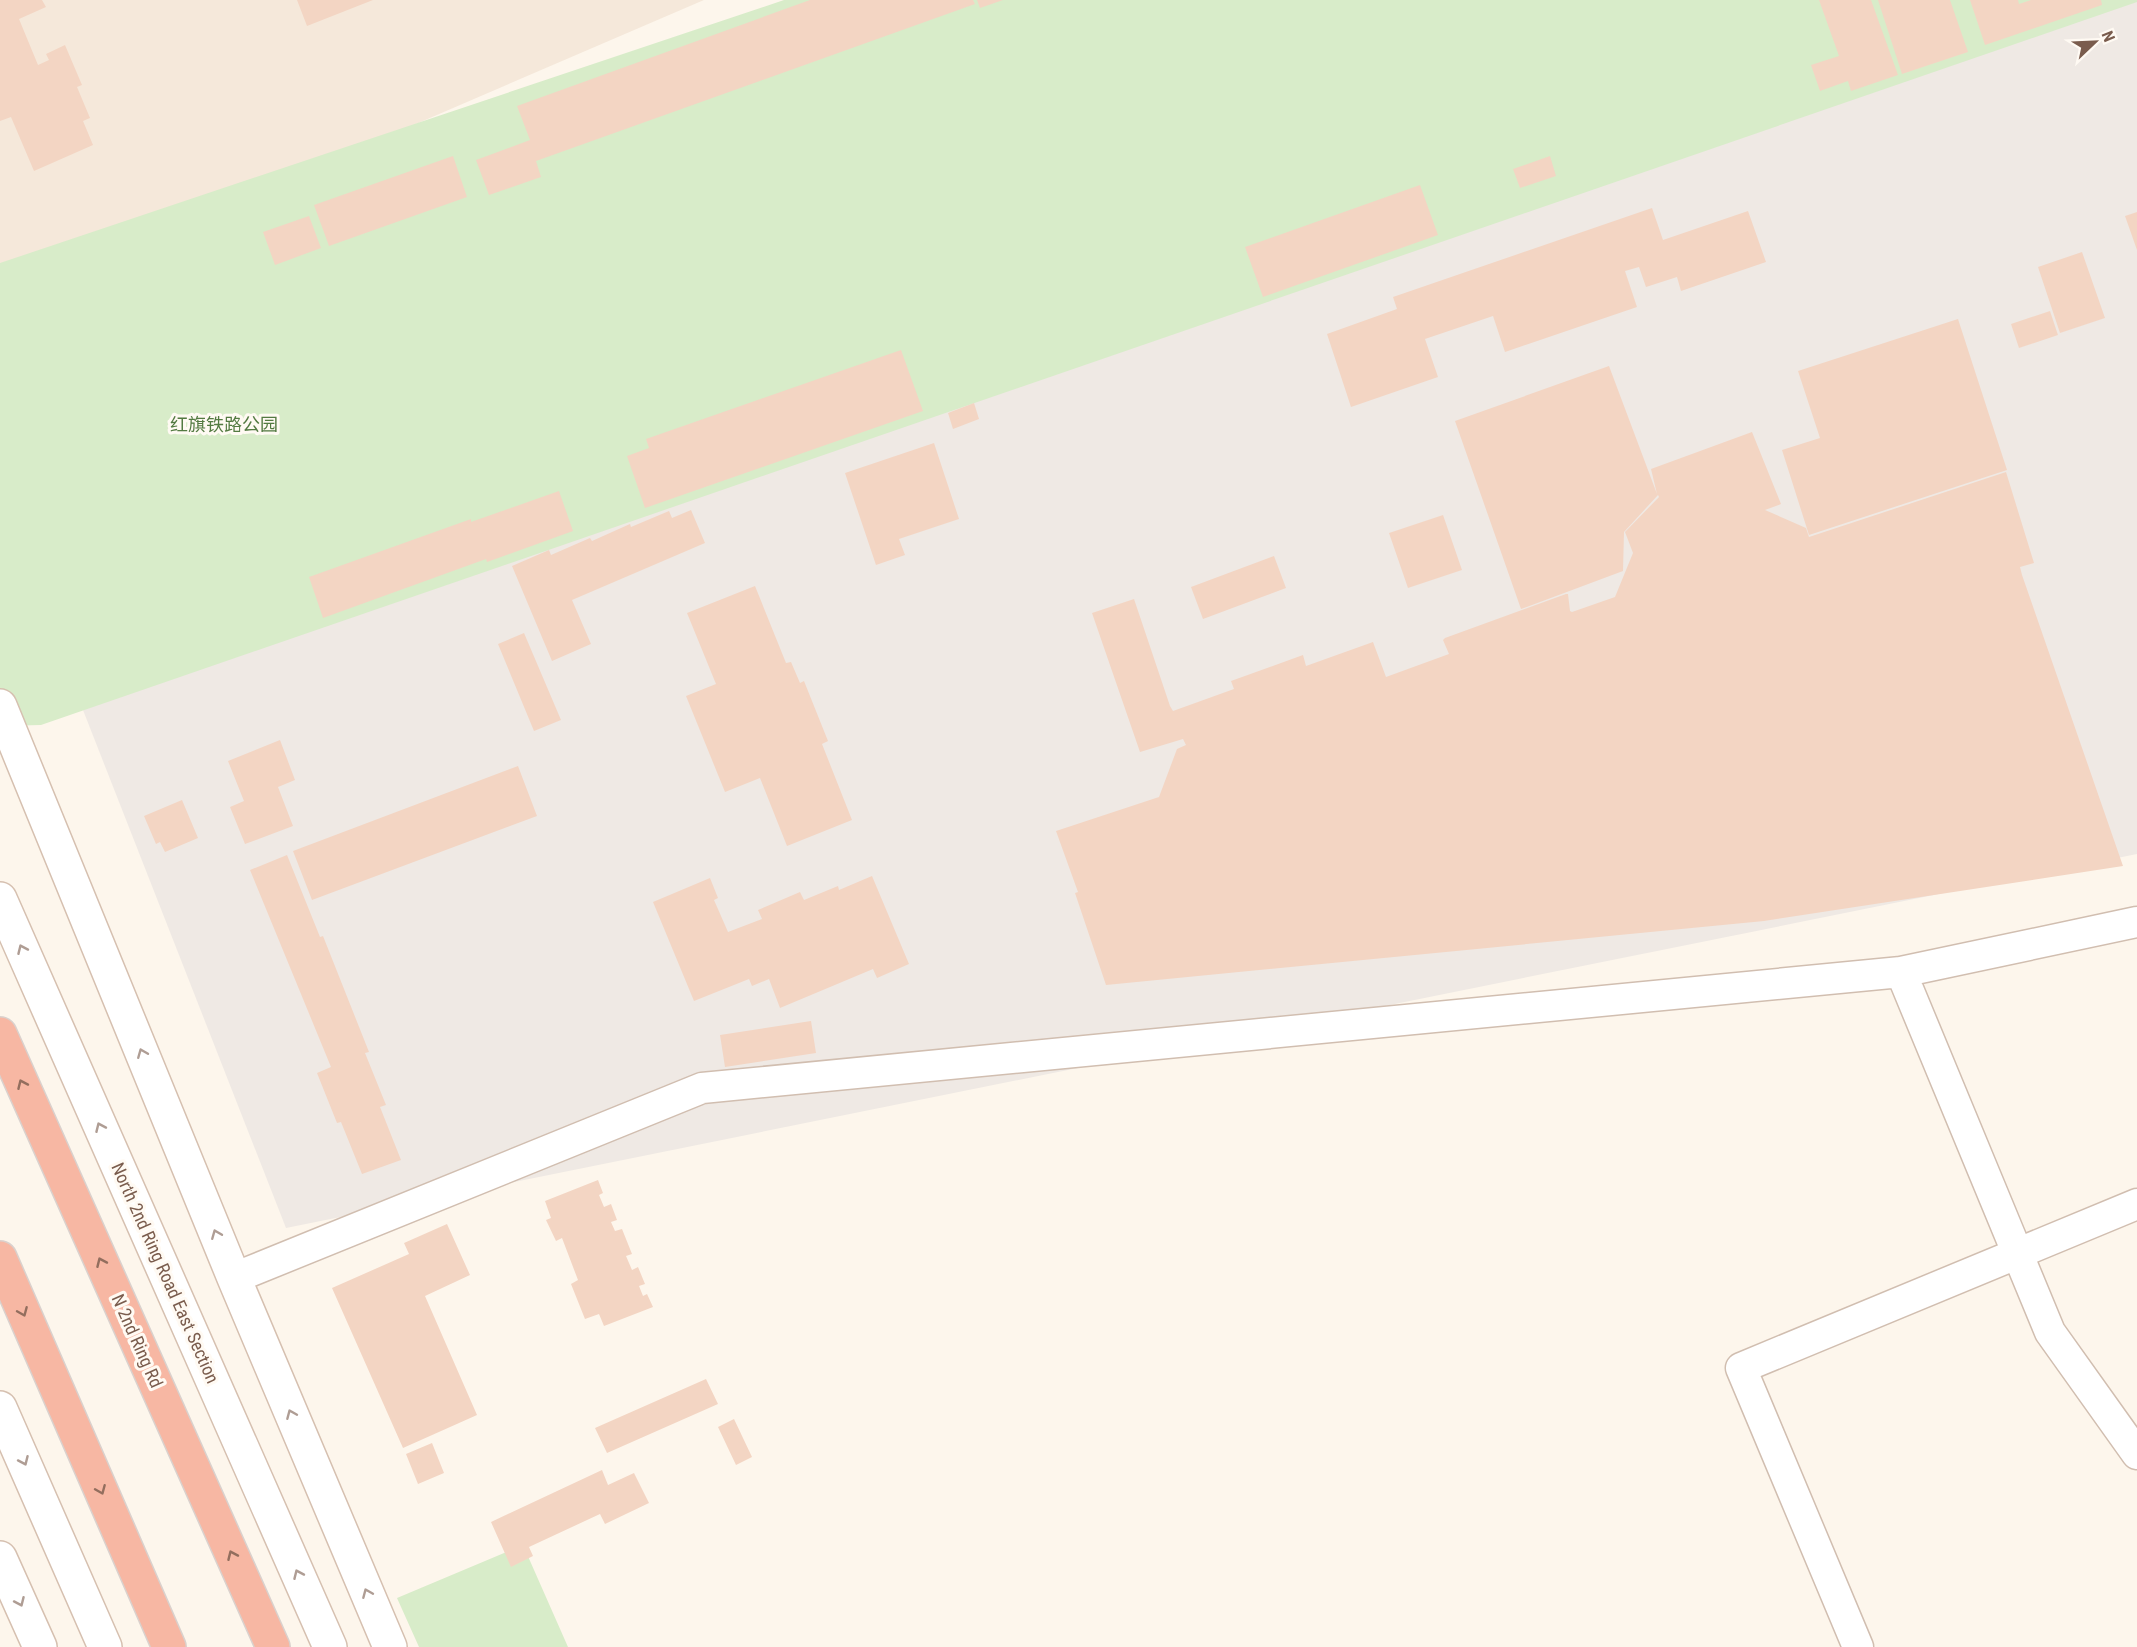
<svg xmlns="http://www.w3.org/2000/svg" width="2137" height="1647" font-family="'Roboto Condensed','Noto Sans SC',sans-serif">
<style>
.residential{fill:#f5e8da}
.industrial{fill:#efe9e4}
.green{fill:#d8ecc9}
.building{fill:#f3d5c3}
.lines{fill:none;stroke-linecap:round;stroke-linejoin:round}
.street-casing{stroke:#d1beb0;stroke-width:33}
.secondary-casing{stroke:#d6c0b0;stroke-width:36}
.highway-casing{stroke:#dad1cd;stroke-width:36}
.street{stroke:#fff;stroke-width:30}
.secondary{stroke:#fff;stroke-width:33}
.highway{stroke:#f7b7a3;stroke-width:33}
.oneway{stroke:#af9d94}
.oneway2{stroke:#936e5e}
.labels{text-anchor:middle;stroke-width:6;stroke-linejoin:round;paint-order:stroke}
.park-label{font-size:18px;fill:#537a41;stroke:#fffaf3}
.street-label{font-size:18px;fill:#7a5c4d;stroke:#fffaf3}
</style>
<rect width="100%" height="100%" fill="#fdf6ec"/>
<!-- residential -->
<path class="residential" d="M0,0H704L0,303Z"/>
<!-- industrial -->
<path class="industrial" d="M2137,0V854L286,1228L34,585Z"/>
<!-- green -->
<path class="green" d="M784,0H2137V2L41,725L0,726V263Z
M523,1545L568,1647H419L397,1598Z"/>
<!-- building -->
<path class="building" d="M0,0H42L46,7L19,19L38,65L49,60L46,54L65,45L82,85L77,87L90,118L83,121L93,145L34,171L11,117L0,121Z
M297,0H373L307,26Z
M810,0H973L975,4L536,161L541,177L489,195L476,160L530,140L517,106Z
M977,0H1003L980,8Z
M1819,0H1871L1898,75L1851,91L1848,81L1820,91L1811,65L1839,56Z
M1878,0H1950L1968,52L1902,74Z
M1970,0H2018L2019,4L2031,0H2101L2102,5L1985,45Z
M453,156L467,197L329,246L314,205Z
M1550,156L1556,176L1520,188L1513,169Z
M1420,185L1438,235L1263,297L1245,247Z
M1652,208L1663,240L1748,211L1766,262L1681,291L1677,277L1646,287L1639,267L1625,271L1637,307L1505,352L1493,316L1425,339L1438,377L1351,407L1327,334L1397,309L1393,297Z
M2137,212V250L2125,216Z
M309,216L321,248L275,265L263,232Z
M2082,252L2105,318L2060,333L2038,267Z
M2050,311L2058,335L2019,348L2011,324Z
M1958,319L2007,470L1809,535L1782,450L1820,438L1798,371Z
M901,350L923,411L645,508L627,456L649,448L646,439Z
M1609,366L1657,494L1651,469L1752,432L1781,504L1765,510L1806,528L1809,537L2006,472L2034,563L2020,567L2022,575L2123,866L1764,921L1106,985L1075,893L1078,892L1056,831L1159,797L1177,749L1186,745L1183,739L1140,752L1092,613L1134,599L1170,706L1173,711L1234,689L1231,681L1303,655L1306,666L1373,642L1386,677L1449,654L1443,640L1445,638L1566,594H1568L1570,611L1572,612L1615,597L1633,553L1625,532L1659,497L1658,495L1624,532L1623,571L1521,609L1455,421Z
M974,403L979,419L953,429L948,413Z
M934,443L959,519L899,539L905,555L876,565L845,473Z
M559,491L573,531L487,562L486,559L323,618L309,577L471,519V522Z
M691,510L705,543L572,600L591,644L552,661L512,566L549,550L551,555L590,538L592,541L630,524L631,527L669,511L672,518Z
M1443,515L1462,570L1408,588L1389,533Z
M1274,556L1286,588L1203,619L1191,587Z
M755,586L786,663L791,662L800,683L804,681L828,741L822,744L852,820L787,846L760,778L725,792L686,696L716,684L687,613Z
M524,633L561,720L534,731L498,644Z
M280,740L295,780L278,787L293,826L245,844L230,807L244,801L228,761Z
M518,766L537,816L312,900L293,851Z
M182,800L198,838L165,852L160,842L156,844L144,816Z
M287,855L320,937L323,936L369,1052L365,1053L386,1105L380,1107L401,1160L362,1174L341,1122L337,1123L317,1073L331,1067L250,870Z
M872,876L909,964L877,978L873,969L780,1008L769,979L752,986L749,979L694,1001L653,902L710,878L718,898L714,900L728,932L762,919L758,910L800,892L804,900L838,886L839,890Z
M811,1021L816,1053L725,1067L720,1035Z
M598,1180L603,1193L599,1195L604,1207L611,1204L617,1220L611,1222L615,1231L622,1229L632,1254L626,1256L632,1270L638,1267L645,1284L639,1286L643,1296L647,1294L653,1307L604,1326L599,1314L585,1319L571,1284L578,1280L562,1238L556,1241L546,1220L551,1218L545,1201Z
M447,1224L470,1275L425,1296L477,1415L403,1448L332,1288L409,1254L404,1243Z
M706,1379L718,1404L607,1453L595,1428Z
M734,1419L752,1457L736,1465L718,1427Z
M432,1443L444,1473L418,1484L406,1454Z
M602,1470L608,1485L634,1473L649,1503L605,1524L600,1514L529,1547L533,1556L511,1567L491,1522Z"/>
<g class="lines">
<defs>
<path id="street" d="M1901,972L2050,1332L2137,1454
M234,1278L702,1088L1901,972L2137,922
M1858,1647L1741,1368L2137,1204"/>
<path id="secondary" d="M0,706L234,1278L390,1647
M0,899L330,1647
M0,1408L105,1647
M0,1558L40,1647"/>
<path id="highway" d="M0,1034L273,1647
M0,1258L169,1647"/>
</defs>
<!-- street casing -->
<use href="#street" class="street-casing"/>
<!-- secondary casing -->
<use href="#secondary" class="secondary-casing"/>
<!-- highway casing -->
<use href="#highway" class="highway-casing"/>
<!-- street -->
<use href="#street" class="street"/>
<!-- secondary -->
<use href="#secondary" class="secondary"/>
<!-- highway -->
<use href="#highway" class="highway"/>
</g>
<!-- one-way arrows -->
<defs><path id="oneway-chevron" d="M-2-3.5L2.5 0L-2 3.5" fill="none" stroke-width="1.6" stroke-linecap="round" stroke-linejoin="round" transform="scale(1.5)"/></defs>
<g class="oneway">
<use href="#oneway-chevron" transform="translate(22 949) rotate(-114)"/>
<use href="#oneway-chevron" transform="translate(142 1053) rotate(-112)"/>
<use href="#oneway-chevron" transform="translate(100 1127) rotate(-114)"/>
<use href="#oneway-chevron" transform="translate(216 1234) rotate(-112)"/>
<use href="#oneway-chevron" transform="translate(291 1414) rotate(-113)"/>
<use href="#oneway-chevron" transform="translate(24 1461) rotate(66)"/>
<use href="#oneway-chevron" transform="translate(298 1574) rotate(-114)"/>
<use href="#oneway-chevron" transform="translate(367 1593) rotate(-113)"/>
<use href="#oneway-chevron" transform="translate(20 1602) rotate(66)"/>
</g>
<g class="oneway2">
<use href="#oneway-chevron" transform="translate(22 1084) rotate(-114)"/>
<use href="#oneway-chevron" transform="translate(101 1262) rotate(-114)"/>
<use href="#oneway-chevron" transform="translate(23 1312) rotate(67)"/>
<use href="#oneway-chevron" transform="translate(101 1490) rotate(67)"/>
<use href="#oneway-chevron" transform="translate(232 1555) rotate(-114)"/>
</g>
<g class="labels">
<!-- park labels -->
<g class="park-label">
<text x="224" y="431">红旗铁路公园</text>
</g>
<!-- street labels -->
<g class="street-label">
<text transform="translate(165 1273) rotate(66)" y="6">North 2nd Ring Road East Section</text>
<text transform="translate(137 1341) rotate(66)" y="6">N 2nd Ring Rd</text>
</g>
</g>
<!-- north arrow -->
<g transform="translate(2095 42) rotate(67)" stroke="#fffaf3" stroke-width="4.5" paint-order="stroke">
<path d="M0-4.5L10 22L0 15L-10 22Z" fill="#7a5c4d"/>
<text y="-9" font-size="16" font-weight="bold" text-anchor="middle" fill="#7a5c4d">N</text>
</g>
</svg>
